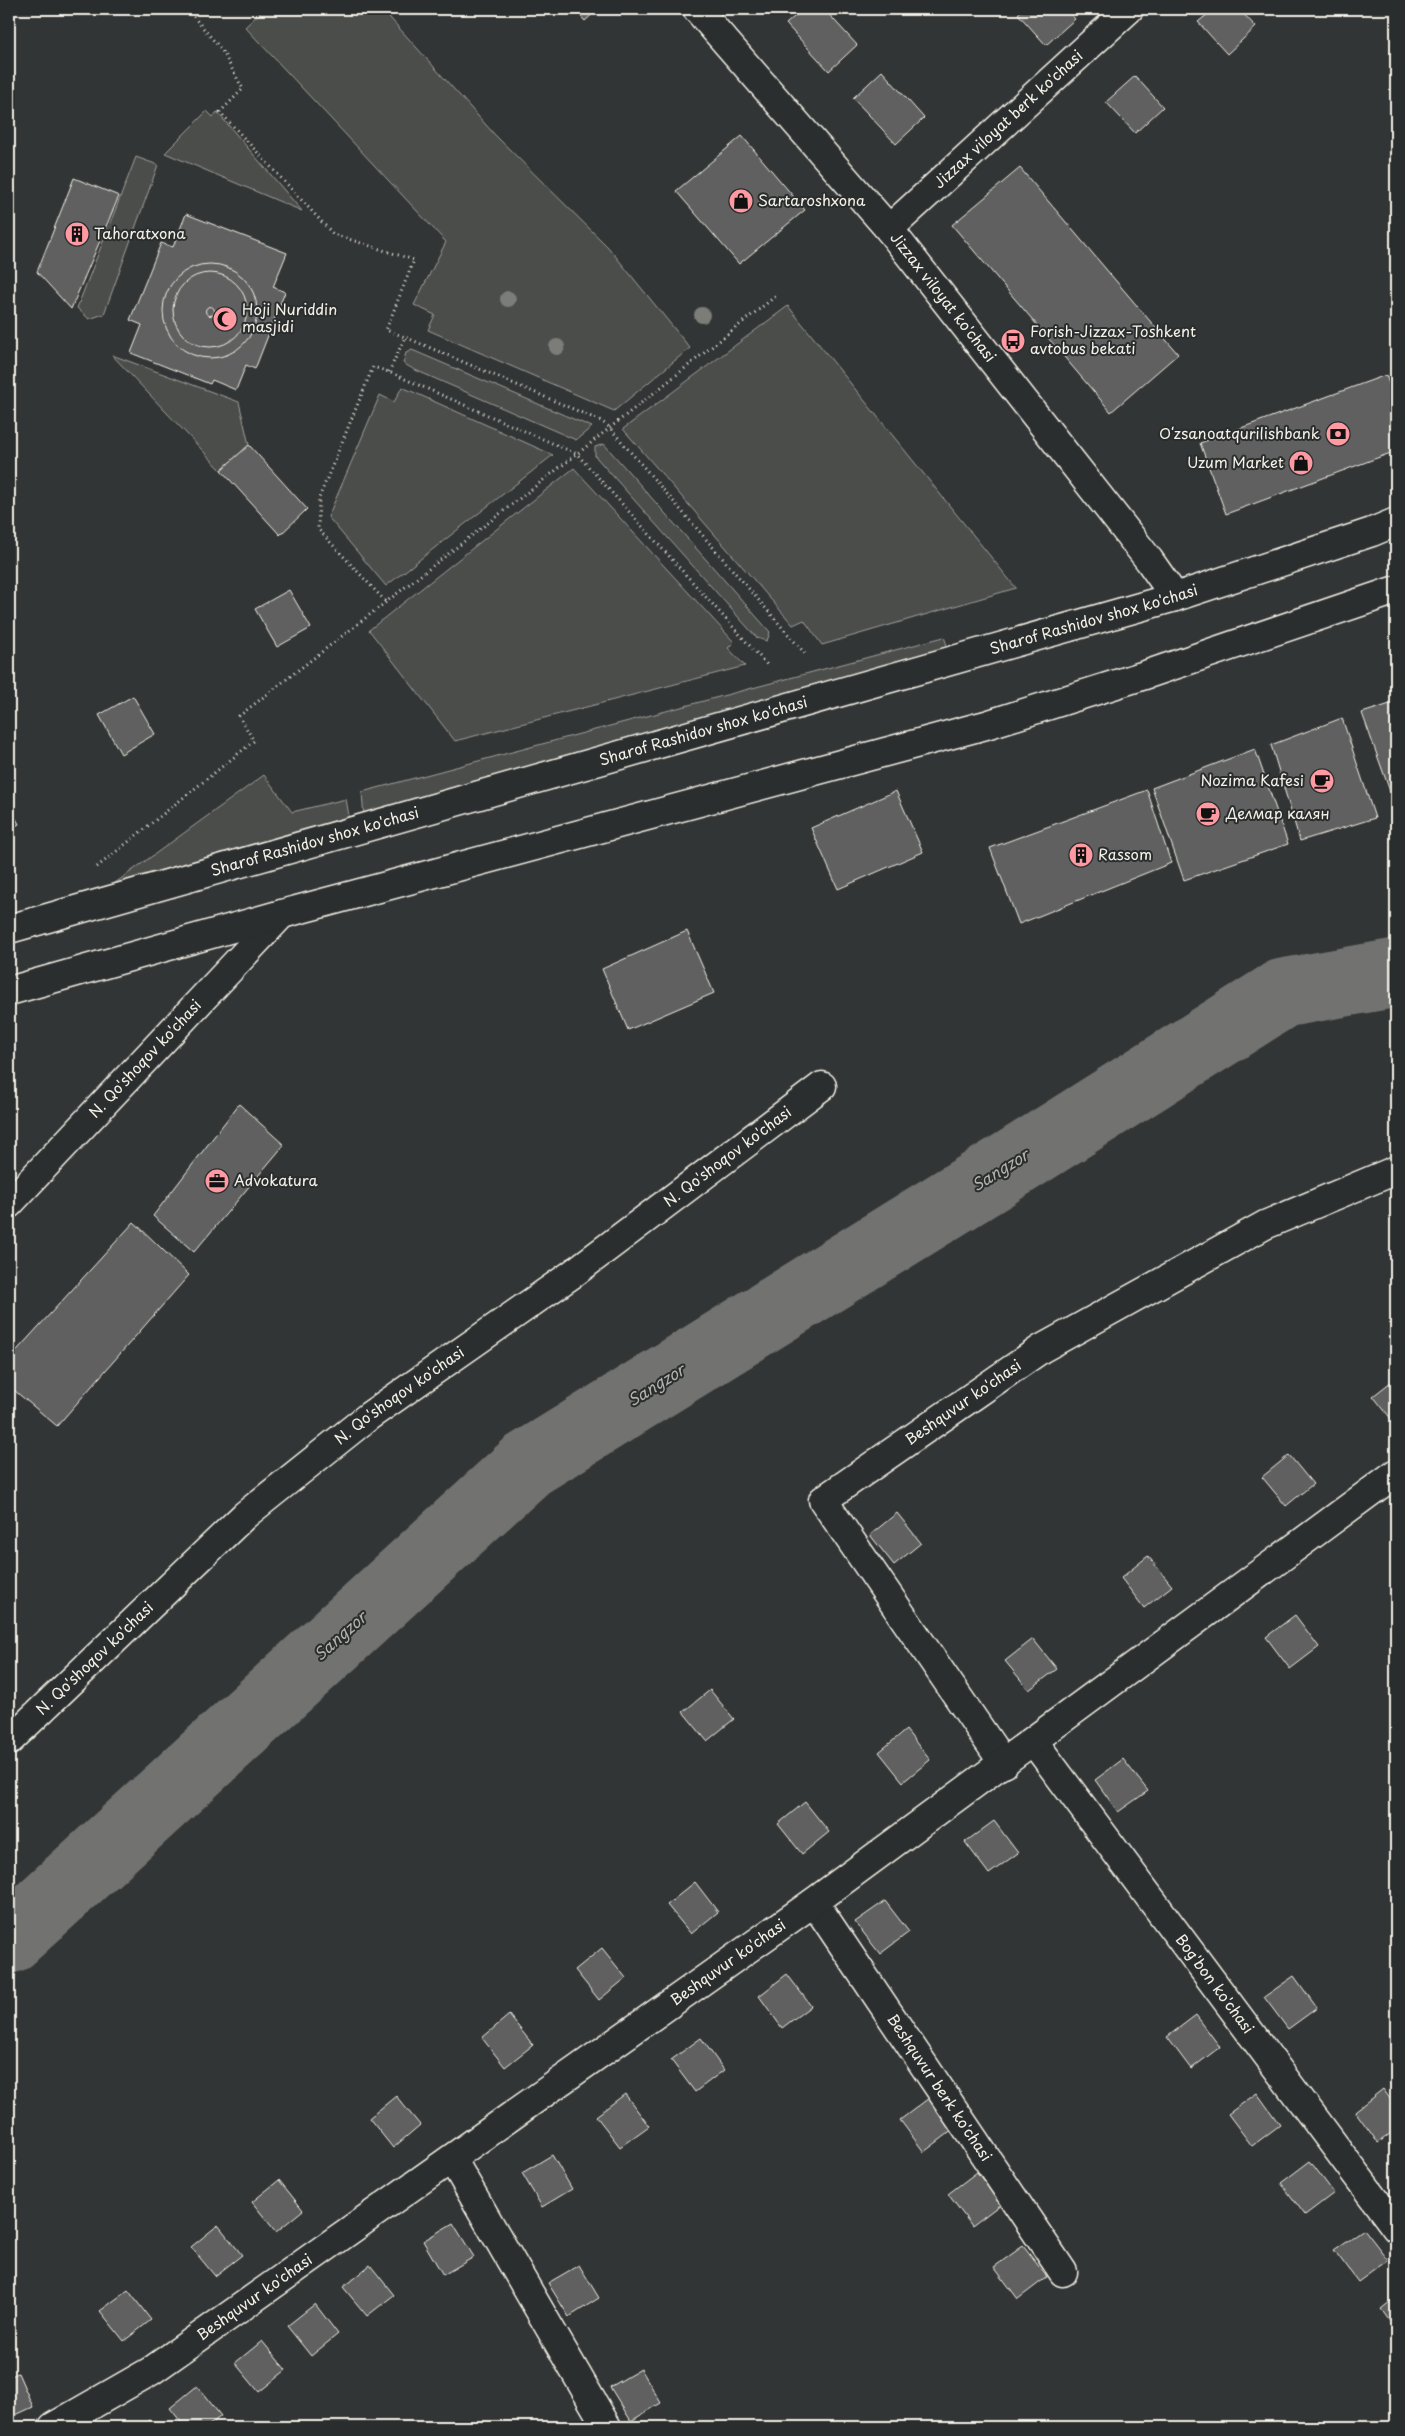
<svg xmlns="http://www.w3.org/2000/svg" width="1405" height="2436" font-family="'Playpen Sans',sans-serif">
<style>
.green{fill:#4b4d4c;stroke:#a09f9a}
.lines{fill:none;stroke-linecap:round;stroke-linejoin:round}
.river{stroke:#727370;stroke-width:69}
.building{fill:#5f605f;stroke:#f4f1e8}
.minor-casing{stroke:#f4f1e8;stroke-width:31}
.major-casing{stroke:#f4f1e8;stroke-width:31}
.path{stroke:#f4f1e8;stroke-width:3;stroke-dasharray:1 4;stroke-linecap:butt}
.minor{stroke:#2a2d2e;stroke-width:28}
.major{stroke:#2a2d2e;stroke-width:28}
.tree{fill:#7c7d79}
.labels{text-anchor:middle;stroke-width:4;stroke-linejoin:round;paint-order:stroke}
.street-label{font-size:15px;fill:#f4f1e8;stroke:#2a2d2e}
.poi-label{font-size:15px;fill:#f4f1e8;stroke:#2a2d2e;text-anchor:start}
.water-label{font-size:16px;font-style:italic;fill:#b3b2ac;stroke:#2a2d2e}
</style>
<rect width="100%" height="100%" fill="#323535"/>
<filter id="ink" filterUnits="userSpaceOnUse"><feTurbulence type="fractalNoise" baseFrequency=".02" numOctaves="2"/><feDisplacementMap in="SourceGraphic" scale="10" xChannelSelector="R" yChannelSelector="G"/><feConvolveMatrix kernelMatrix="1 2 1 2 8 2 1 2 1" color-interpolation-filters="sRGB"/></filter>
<g filter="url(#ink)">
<!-- green -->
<path class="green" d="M264,9H382L495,135L608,247L690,348L614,411L428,330L435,315L414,305L446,242L245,27Z
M207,111L213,117L217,112L302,211L165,153Z
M136,157L158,165L104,314L89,319L77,308Z
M788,306L1016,588L822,645L804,620L793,625L623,429Z
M412,350L592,427L576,440L413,369L403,363L406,353Z
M112,355L239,402L249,445L221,470Z
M402,387L553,455L386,586L328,517L380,395L394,402Z
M604,444L770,632L767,641L757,638L595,456V447Z
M574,468L734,642L728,648L745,666L455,741L369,630Z
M944,637L950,653L364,819L362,792Z
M264,775L292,812L346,799L350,822L104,891Z"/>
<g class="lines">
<!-- river -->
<path class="river" d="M9,1939L527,1465L1014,1163L1283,993L1396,973"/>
</g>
<!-- building -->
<path class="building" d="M574,9H598L585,21Z
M803,9H824L857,45L829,71L786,24Z
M1023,9H1066L1075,19L1046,45L1018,14Z
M1214,9H1239L1256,27L1227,54L1198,22Z
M882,71L924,118L896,144L853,98Z
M1135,76L1163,107L1135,133L1106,102Z
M742,136L805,210L739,264L676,191Z
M1020,168L1178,354L1111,412L952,225Z
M74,178L119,196L71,309L37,272Z
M186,214L287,253L273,287L285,292L255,369L246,365L236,390L212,380L210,384L131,353L142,325L130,320L161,243L173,247Z
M163 311a47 47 0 1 1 94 0a47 47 0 1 1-94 0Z
M173 310a37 37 0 1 1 74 0a37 37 0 1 1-74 0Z
M205.5 311a4.5 4.5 0 1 1 9 0a4.5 4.5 0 1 1-9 0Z
M1386,375L1396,403V451L1226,514L1200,443Z
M249,445L307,509L280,535L221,470Z
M289,590L311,628L277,647L255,609Z
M133,696L155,734L121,754L99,715Z
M1396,696V808L1362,713L1390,704Z
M1342,718L1375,818L1300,841L1271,745Z
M1255,749L1288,844L1184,880L1152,788Z
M1147,790L1171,863L1019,924L990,848Z
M896,791L923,852L838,889L811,828Z
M9,806L19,824L9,830Z
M687,931L714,993L628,1030L602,969Z
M239,1104L284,1145L194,1252L153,1216Z
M134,1222L189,1275L57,1426L9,1386V1359Z
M1396,1378V1425L1373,1396Z
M1289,1455L1313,1484L1286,1506L1262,1477Z
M897,1513L921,1543L894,1565L870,1535Z
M1148,1556L1172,1586L1144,1608L1121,1578Z
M1295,1615L1319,1647L1290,1669L1266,1637Z
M1033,1639L1057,1669L1029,1690L1005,1661Z
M710,1690L734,1719L707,1741L683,1712Z
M906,1730L930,1760L903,1782L879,1752Z
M1123,1759L1148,1791L1118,1812L1095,1780Z
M805,1802L829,1832L802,1854L778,1824Z
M994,1821L1018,1853L989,1874L965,1842Z
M695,1882L718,1912L691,1934L667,1905Z
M885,1901L909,1932L880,1954L855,1922Z
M602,1948L626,1978L599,2000L575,1970Z
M787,1974L811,2006L782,2028L759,1996Z
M1294,1976L1317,2008L1288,2029L1264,1997Z
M509,2015L533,2045L505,2067L482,2038Z
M1196,2015L1220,2047L1191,2069L1167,2037Z
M701,2038L724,2070L695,2092L671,2060Z
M1383,2089L1396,2107V2129L1378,2143L1355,2111Z
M1257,2093L1280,2125L1252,2146L1228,2114Z
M625,2094L649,2126L620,2147L596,2116Z
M396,2096L420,2125L393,2148L369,2118Z
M929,2098L953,2130L924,2152L900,2120Z
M552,2155L572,2189L542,2207L522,2173Z
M1310,2161L1334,2193L1305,2215L1281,2183Z
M977,2172L1001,2204L972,2226L948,2194Z
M279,2180L303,2210L276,2232L252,2202Z
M453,2223L474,2257L443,2275L423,2241Z
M218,2225L242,2255L215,2276L191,2247Z
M1364,2229L1388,2260L1358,2282L1334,2250Z
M1023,2246L1047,2277L1018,2299L994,2267Z
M370,2265L394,2295L367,2316L343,2287Z
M579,2265L599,2298L569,2317L548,2283Z
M128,2290L151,2320L124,2341L100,2311Z
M1396,2297V2330L1381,2309Z
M315,2304L338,2334L311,2356L287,2326Z
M262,2341L286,2370L259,2392L235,2363Z
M641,2369L661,2403L631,2421L610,2387Z
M18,2373L33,2407L9,2418V2377Z
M197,2386L221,2416L207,2427H185L170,2408Z
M149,2420L156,2427H140Z"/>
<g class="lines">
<defs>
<g id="minor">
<path id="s1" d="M889,229L1129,9"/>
<path id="s2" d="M9,1204L282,914"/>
<path id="s3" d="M9,1741L245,1515L369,1416L571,1275L822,1086"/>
<path id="s4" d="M1034,1742L1396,2228"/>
<path id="s5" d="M1004,1764L823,1500L1041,1349L1265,1225L1396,1170"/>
<path id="s6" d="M814,1902L1063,2272"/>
<path d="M452,2159L607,2427"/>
<path id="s7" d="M53,2427L151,2371L814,1902L1396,1473"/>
</g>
<g id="major">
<path id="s8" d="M697,9L889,229L1149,560L1175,597"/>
<path id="s9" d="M9,929L1175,597L1372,532L1396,522"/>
<path d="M9,991L282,914L986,725L1145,675L1396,590"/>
</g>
</defs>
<!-- minor casing -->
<use href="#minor" class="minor-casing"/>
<!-- major casing -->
<use href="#major" class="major-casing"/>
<!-- path -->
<path class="path" d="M187,9L221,49L243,89L220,112L333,234L414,260L386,330L405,337
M389,372L405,337L601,421L609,427L807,656
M385,601L318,529L319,498L373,367L389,372L577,454L769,667
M97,867L254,741L239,716L577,454L777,295"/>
<!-- minor -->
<use href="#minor" class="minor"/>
<!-- major -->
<use href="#major" class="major"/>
</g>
<!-- trees -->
<g class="tree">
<circle cx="508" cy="299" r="8"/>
<circle cx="702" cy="315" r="8"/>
<circle cx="557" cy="347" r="8"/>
</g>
</g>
<!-- icons -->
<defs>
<symbol id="shop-disc" viewBox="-11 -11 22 22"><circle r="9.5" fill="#ff9aa2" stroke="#2a2d2e"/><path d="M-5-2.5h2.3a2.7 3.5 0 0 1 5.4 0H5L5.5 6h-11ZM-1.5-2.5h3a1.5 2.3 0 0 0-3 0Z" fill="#111"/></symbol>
<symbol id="building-disc" viewBox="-11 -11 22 22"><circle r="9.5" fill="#ff9aa2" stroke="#2a2d2e"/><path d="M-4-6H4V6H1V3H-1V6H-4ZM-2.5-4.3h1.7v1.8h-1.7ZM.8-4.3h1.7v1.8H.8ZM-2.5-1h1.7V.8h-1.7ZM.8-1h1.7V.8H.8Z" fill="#111"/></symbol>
<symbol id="mosque-disc" viewBox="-11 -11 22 22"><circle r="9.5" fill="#ff9aa2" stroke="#2a2d2e"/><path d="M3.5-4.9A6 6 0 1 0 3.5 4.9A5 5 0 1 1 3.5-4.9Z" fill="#111"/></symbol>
<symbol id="bus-disc" viewBox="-11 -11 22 22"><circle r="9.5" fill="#ff9aa2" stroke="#2a2d2e"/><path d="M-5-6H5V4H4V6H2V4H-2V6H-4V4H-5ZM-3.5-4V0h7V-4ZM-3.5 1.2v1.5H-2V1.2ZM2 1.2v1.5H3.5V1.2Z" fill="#111"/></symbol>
<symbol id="bank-disc" viewBox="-11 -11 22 22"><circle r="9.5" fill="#ff9aa2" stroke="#2a2d2e"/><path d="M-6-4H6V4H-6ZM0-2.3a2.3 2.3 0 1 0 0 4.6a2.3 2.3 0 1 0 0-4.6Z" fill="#111"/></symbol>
<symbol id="cafe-disc" viewBox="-11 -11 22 22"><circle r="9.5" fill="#ff9aa2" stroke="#2a2d2e"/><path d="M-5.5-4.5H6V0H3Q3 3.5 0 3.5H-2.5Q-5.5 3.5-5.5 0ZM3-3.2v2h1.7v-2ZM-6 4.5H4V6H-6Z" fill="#111"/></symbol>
<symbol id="office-disc" viewBox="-11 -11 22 22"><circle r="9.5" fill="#ff9aa2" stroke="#2a2d2e"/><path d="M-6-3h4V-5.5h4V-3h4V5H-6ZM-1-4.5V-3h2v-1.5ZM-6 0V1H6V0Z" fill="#111"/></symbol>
</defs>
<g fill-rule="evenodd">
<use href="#shop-disc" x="727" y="187" width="28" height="28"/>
<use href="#building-disc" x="63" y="220" width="28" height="28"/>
<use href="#mosque-disc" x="211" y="305" width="28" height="28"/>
<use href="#bus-disc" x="999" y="327" width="28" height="28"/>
<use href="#bank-disc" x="1324" y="420" width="28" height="28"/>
<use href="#shop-disc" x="1287" y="449" width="28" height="28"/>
<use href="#cafe-disc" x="1308" y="767" width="28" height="28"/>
<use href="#cafe-disc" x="1194" y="800" width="28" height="28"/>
<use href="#building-disc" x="1067" y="841" width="28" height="28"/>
<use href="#office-disc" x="203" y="1167" width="28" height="28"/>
</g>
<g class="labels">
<!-- street labels -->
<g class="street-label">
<text dy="5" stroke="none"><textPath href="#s1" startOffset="162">Jizzax viloyat berk ko'chasi</textPath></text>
<text dy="5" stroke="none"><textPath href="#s8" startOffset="379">Jizzax viloyat ko'chasi</textPath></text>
<text dy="5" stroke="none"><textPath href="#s9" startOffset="1128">Sharof Rashidov shox ko'chasi</textPath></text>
<text dy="5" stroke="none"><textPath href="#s9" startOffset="722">Sharof Rashidov shox ko'chasi</textPath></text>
<text dy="5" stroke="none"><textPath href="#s9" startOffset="318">Sharof Rashidov shox ko'chasi</textPath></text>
<text dy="5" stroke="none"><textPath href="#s2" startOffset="199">N. Qo'shoqov ko'chasi</textPath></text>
<text dy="5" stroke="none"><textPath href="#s3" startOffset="928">N. Qo'shoqov ko'chasi</textPath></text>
<text dy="5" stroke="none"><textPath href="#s3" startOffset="522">N. Qo'shoqov ko'chasi</textPath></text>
<text dy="5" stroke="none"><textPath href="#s5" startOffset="491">Beshquvur ko'chasi</textPath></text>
<text dy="5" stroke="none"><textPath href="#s3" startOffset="119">N. Qo'shoqov ko'chasi</textPath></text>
<text dy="5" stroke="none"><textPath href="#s7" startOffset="820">Beshquvur ko'chasi</textPath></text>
<text dy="5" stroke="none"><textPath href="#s4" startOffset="302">Bog'bon ko'chasi</textPath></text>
<text dy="5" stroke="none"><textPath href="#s6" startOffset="224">Beshquvur berk ko'chasi</textPath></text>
<text dy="5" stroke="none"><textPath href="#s7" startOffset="240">Beshquvur ko'chasi</textPath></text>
</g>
<!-- poi labels -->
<g class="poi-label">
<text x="758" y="206">Sartaroshxona</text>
<text x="94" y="239">Tahoratxona</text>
<text x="242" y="315">Hoji Nuriddin<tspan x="242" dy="17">masjidi</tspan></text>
<text x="1030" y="337">Forish-Jizzax-Toshkent<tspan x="1030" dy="17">avtobus bekati</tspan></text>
<text x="1320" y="439" text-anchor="end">Oʻzsanoatqurilishbank</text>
<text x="1284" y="468" text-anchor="end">Uzum Market</text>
<text x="1304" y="786" text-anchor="end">Nozima Kafesi</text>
<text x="1226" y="819">Делмар калян</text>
<text x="1098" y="860">Rassom</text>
<text x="234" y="1186">Advokatura</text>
</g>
<!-- water labels -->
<g class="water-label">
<text transform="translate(1000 1170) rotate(-32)" y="6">Sangzor</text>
<text transform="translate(656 1385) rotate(-32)" y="6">Sangzor</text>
<text transform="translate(340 1636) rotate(-42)" y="6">Sangzor</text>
</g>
</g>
<!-- margin -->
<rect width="1405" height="2436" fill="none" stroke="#2a2d2e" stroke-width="30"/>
<rect x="15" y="15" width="1375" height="2406" fill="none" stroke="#f4f1e8" stroke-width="2" filter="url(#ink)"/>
</svg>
